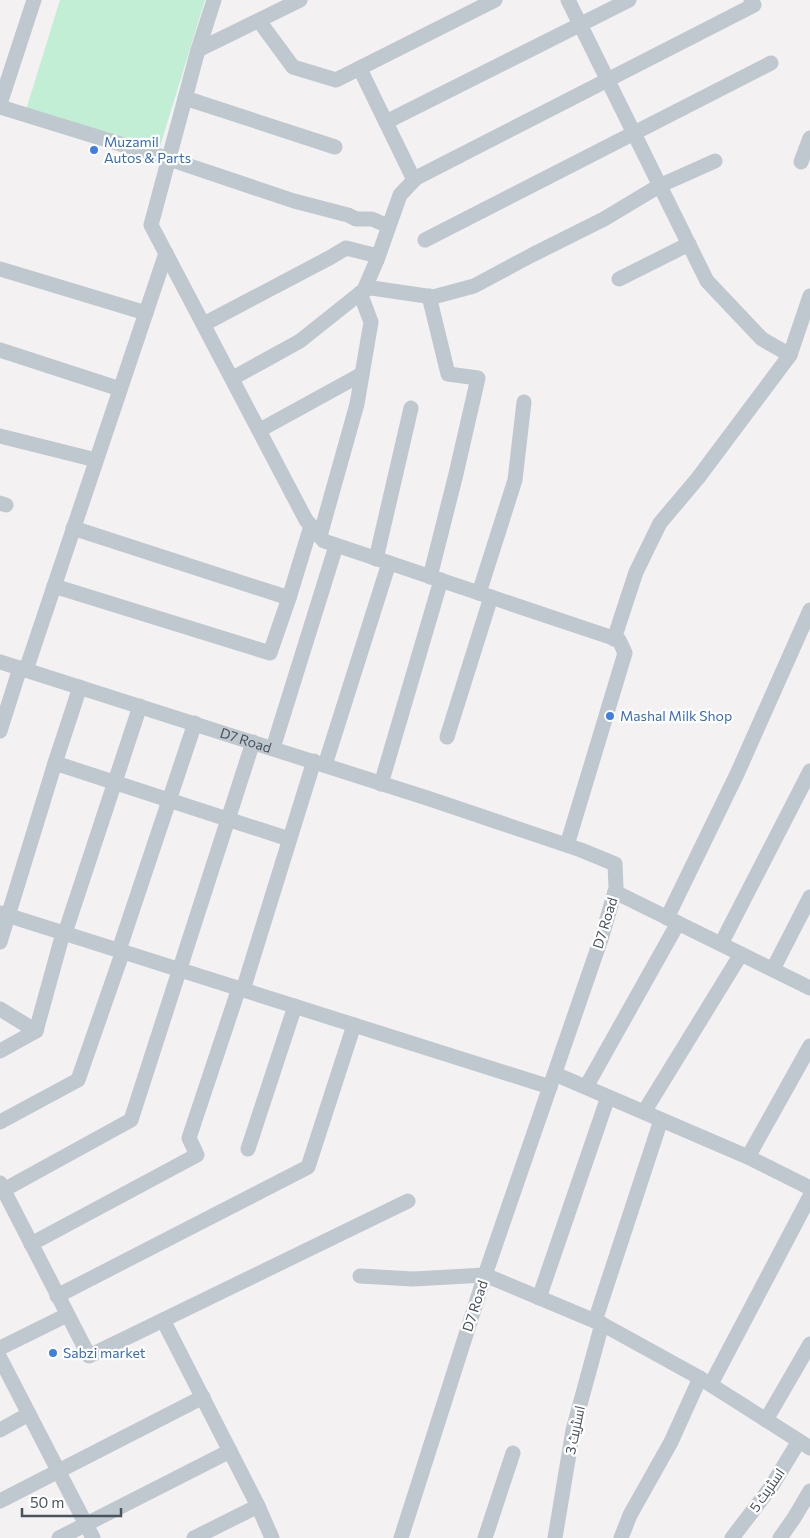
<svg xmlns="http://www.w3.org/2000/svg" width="810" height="1538" font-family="Commissioner,Cairo,sans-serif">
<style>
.green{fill:#c2eed5}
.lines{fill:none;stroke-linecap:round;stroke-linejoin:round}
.minor{stroke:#bfc8cf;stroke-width:15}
.shop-dot{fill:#3f7fe0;stroke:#fff;stroke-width:2}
.labels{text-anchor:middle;stroke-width:4.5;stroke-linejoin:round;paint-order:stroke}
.shop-label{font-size:14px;fill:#366cbe;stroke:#fff;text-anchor:start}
.street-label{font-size:14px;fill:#49535e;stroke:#fff}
</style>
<rect width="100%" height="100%" fill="#f3f1f1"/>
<!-- green -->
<path class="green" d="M60,0H205L158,153L25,113Z"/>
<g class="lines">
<!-- minor -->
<g class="minor">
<path d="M214,0L198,50L151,225L306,520L324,541L619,640L625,653L567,845"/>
<path d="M568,0L707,281L762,339L790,355"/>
<path d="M259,21L293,67L336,80L495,0"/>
<path d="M198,50L300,0"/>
<path d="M360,69L414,180"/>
<path d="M185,98L335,147"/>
<path d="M0,104L34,0"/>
<path d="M0,107L169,159L294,201L348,215L356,219H372L388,226"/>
<path d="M386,122L629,0"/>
<path d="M801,162L810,138"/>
<path d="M425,240L771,63"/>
<path d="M0,269L146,313"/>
<path d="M619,279L689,244"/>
<path d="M364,290L377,260L400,195L416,178L754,5L751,0"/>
<path d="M429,296L448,374L478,378L456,474L430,577"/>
<path d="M204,324L331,257L346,248L378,256"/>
<path d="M0,350L120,389"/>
<path d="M233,378L300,341L364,290L372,288L433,297L474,286L532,255L604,219L659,186L715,161"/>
<path d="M260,430L362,374"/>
<path d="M0,436L96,460"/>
<path d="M0,503L6,505"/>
<path d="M73,528L289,598L311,526"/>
<path d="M320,536L357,404L371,322L360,293"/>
<path d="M376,559L411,408"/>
<path d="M54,586L270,653L289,598"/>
<path d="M479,593L515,480L524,402"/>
<path d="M614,639L636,572L660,523L698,478L790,355L810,296"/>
<path id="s1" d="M0,662L427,798L581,850L615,864L616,888L602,936L485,1275L401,1538"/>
<path d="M26,670L166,253"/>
<path d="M0,731L20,668"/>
<path d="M447,737L491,597"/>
<path d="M273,748L336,546"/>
<path d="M55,763L289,839"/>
<path d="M325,765L389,563"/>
<path d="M381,784L441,580"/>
<path d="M615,892L810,988"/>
<path d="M0,913L550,1087"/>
<path d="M667,918L737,774L810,610"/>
<path d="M65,933L140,706"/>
<path d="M0,942L55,763L80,687"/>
<path d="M721,944L810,771"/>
<path d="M119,950L195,723"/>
<path d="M773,969L810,897"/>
<path d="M243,990L314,761"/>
<path d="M0,1009L36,1031"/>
<path d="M0,1051L36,1031L63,933"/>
<path d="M555,1074L748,1157L810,1188"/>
<path d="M586,1087L678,923"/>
<path d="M644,1112L741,954"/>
<path d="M0,1122L78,1080L123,951"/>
<path d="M248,1149L295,1006"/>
<path d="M748,1157L810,1046"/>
<path d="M0,1183L89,1356L408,1201"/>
<path d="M0,1192L131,1120L253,742"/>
<path d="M31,1244L197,1155L189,1138L239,988"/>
<path d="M360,1276L413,1279L485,1275L602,1324L700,1378L810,1448"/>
<path d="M57,1296L308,1167L354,1025"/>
<path d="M539,1298L608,1097"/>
<path d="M163,1320L258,1506L272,1538"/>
<path d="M595,1321L661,1120"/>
<path d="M0,1348L67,1315"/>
<path d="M0,1358L93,1538"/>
<path d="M711,1384L810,1196"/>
<path d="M766,1420L810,1344"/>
<path d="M0,1430L29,1414"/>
<path d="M0,1501L203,1397"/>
<path d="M59,1538L230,1451"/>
<path d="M194,1538L258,1506"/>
<path d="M485,1538L513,1453"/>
<path d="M555,1538L573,1430L602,1324"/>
<path d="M621,1538L630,1515L671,1442L700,1378"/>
<path d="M732,1538L771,1487L799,1441"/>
<path d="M780,1538L794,1518L810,1491"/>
</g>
</g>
<!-- markers -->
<g class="shop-dot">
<circle cx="94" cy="150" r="5"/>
<circle cx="610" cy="716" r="5"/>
<circle cx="53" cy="1353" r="5"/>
</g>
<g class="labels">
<!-- shop labels -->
<g class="shop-label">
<text x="104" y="147">Muzamil<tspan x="104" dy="16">Autos &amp; Parts</tspan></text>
<text x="620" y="721">Mashal Milk Shop</text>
<text x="63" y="1358">Sabzi market</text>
</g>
<!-- street labels -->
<g class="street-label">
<text dy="5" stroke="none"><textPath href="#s1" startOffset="258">D7 Road</textPath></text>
<text transform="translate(605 923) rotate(-73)" y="5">D7 Road</text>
<text transform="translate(475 1306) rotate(-72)" y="5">D7 Road</text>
<text transform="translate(575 1430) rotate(-78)" y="5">اسٹریٹ 3</text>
<text transform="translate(767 1490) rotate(-55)" y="5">اسٹریٹ 5</text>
</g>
</g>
<!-- scale -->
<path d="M22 1508v8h99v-8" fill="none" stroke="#49535e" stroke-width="2.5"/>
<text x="30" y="1508" font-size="15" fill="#49535e" stroke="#ffffff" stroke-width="4" paint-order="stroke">50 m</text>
</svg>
